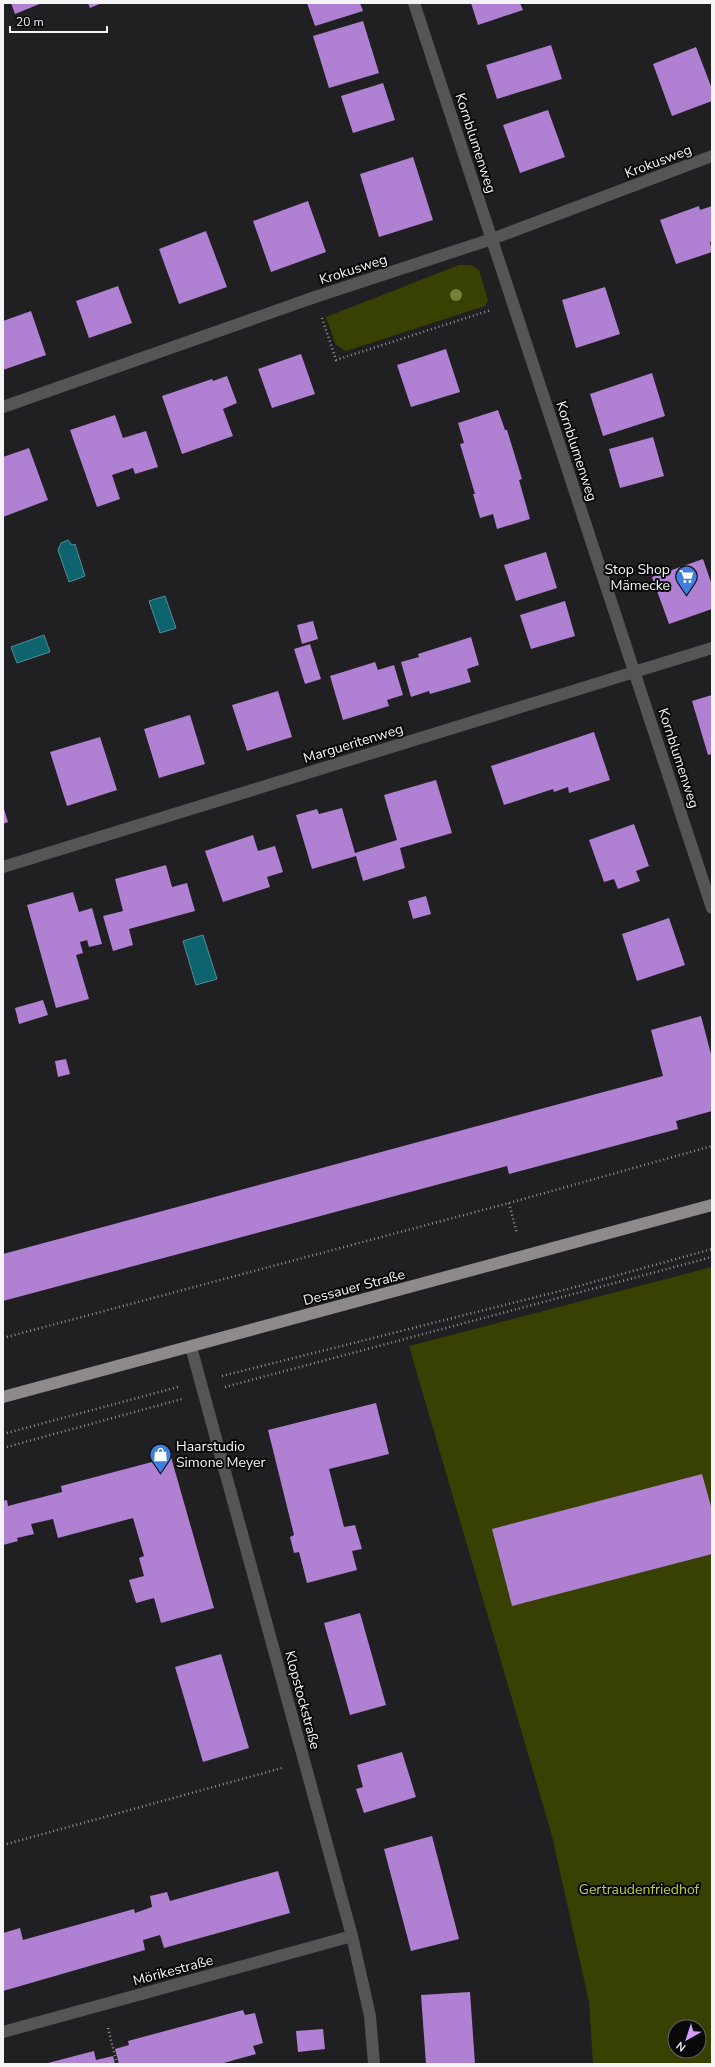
<svg xmlns="http://www.w3.org/2000/svg" width="715" height="2067" font-family="'Nunito Sans',sans-serif">
<style>
.green{fill:#384102;fill-rule:evenodd}
.water{fill:#0d646e;stroke:#528f96}
.building{fill:#b081d3}
.lines{fill:none;stroke-linecap:round;stroke-linejoin:round}
.path{stroke:#949395;stroke-width:2.5;stroke-dasharray:1 3;stroke-linecap:butt}
.minor{stroke:#565555;stroke-width:12}
.major{stroke:#8e8a8b;stroke-width:12}
.tree{fill:#747f38}
.labels{text-anchor:middle;stroke-width:4;stroke-linejoin:round;paint-order:stroke}
.street-label{font-size:14px;fill:#f4f3f5;stroke:#09090a}
.poi-label{font-size:14px;fill:#f4f3f5;stroke:#09090a;text-anchor:end}
.park-label{font-size:14px;fill:#b8cd4a;stroke:#09090a}
</style>
<rect width="100%" height="100%" fill="#201f21"/>
<!-- green -->
<path class="green" d="M459,265H471L479,270L488,300L485,306L346,351L336,345L326,317Z
M712,1267V2064H593L589,2002L552,1836L409,1346ZM675,2027H699V2051H675Z"/>
<!-- water -->
<path class="water" d="M68,540L72,545L75,544L85,576L69,582L58,550L61,543Z
M165,596L176,628L160,633L149,601Z
M44,635L50,652L17,663L11,647Z
M203,935L217,979L196,985L183,941Z"/>
<!-- building -->
<path class="building" d="M11,3H42L15,14Z
M88,3H102L90,8Z
M307,3H360L363,11L315,26Z
M471,3H520L523,10L478,25Z
M363,21L379,73L329,88L313,36Z
M551,45L562,79L497,99L486,65Z
M696,47L712,89V101L672,116L653,64Z
M383,83L395,120L353,133L341,96Z
M548,110L565,157L520,173L503,125Z
M413,157L433,220L379,237L360,174Z
M308,201L326,252L271,272L253,221Z
M699,206L700,210L712,206V241L710,242L712,252L676,264L660,220Z
M206,231L227,287L179,304L159,249Z
M118,286L132,323L89,338L76,301Z
M605,287L620,334L576,348L562,300Z
M31,311L46,355L3,370V321Z
M446,349L460,392L411,407L397,365Z
M301,354L315,394L272,408L258,369Z
M652,373L665,416L603,436L590,394Z
M227,376L237,403L223,409L233,436L182,454L162,396L212,379L213,381Z
M498,410L505,430H507L522,479L519,480L530,519L497,529L493,514L480,518L473,494H475L460,444L464,443L458,423Z
M115,415L123,438L146,431L158,467L135,474L133,468L112,475L120,499L97,507L70,430Z
M653,437L664,476L620,488L609,449Z
M29,448L48,500L3,517V457Z
M546,552L557,588L516,601L504,565Z
M703,559L712,585V609L669,624L652,577Z
M565,601L575,636L531,649L520,615Z
M313,621L318,639L302,644L297,625Z
M471,637L479,665L467,669L471,682L430,694L429,691L411,697L401,662L419,657L418,654Z
M310,644L321,679L305,684L294,649Z
M375,662L378,670L394,665L403,695L387,700L389,706L343,720L330,676Z
M278,691L292,737L247,751L232,705Z
M712,695V754L708,755L692,701Z
M190,715L205,764L159,778L144,729Z
M594,732L610,780L569,793L568,787L554,792L553,789L504,805L491,766Z
M100,737L117,790L67,806L50,752Z
M436,780L452,833L400,848L405,868L363,881L356,856L312,869L296,815L317,809L319,814L342,808L355,853L397,840L384,795Z
M3,806L8,822L3,824Z
M634,824L649,866L636,871L640,881L618,889L614,879L604,882L589,840Z
M253,835L258,851L275,846L283,872L267,877L270,887L223,902L205,851Z
M166,865L172,887L187,883L195,911L129,929L133,945L113,951L103,916L123,911L115,879Z
M73,892L79,912L92,908L102,944L89,947L87,940L80,942L83,953L76,955L89,999L56,1008L27,905Z
M426,896L431,914L413,919L408,901Z
M669,918L685,965L637,981L622,934Z
M43,1000L48,1015L19,1024L15,1008Z
M701,1016L712,1058V1111L676,1121L678,1129L509,1174L507,1166L3,1301V1254L663,1076L651,1030Z
M66,1059L70,1074L58,1077L55,1061Z
M376,1403L389,1454L329,1469L344,1527L355,1525L362,1549L352,1551L357,1570L307,1583L299,1552L294,1553L290,1537L294,1535L268,1430Z
M171,1457L214,1608L161,1623L154,1598L136,1603L129,1580L144,1576L139,1558L144,1556L133,1518L58,1538L53,1519L31,1524L34,1534L17,1538L18,1541L3,1545V1501L7,1500L8,1506L62,1492L61,1486Z
M702,1474L712,1510V1554L512,1606L492,1529Z
M360,1613L386,1705L350,1715L324,1623Z
M221,1654L249,1748L203,1762L175,1667Z
M402,1752L416,1797L364,1813L356,1789L363,1787L357,1765Z
M432,1836L459,1939L411,1951L384,1849Z
M278,1871L290,1913L164,1948L160,1935L143,1940L145,1950L3,1991V1933L20,1928L23,1940L134,1909L135,1913L152,1907L150,1896L167,1892L170,1901Z
M470,1992L475,2064H426L421,1995Z
M243,2010L245,2015L255,2013L263,2043L253,2046L256,2054L220,2064H119L115,2049L129,2045L128,2041Z
M323,2029L325,2049L298,2052L296,2031Z
M94,2051L96,2060L113,2056L115,2064H44Z"/>
<g class="lines">
<!-- path -->
<path class="path" d="M322,318L336,360L491,310
M509,1203L517,1234
M3,1338L509,1203L712,1146
M222,1376L568,1289L712,1249
M225,1387L712,1257
M3,1434L178,1387
M3,1448L182,1399
M3,1845L282,1768
M108,2028L117,2064"/>
<!-- minor -->
<path class="minor" d="M414,3L712,908
M3,407L315,297L492,239L712,156
M3,867L712,648
M191,1347L352,1936L370,2016L374,2064
M3,2032L352,1936"/>
<!-- major -->
<path class="major" d="M3,1397L712,1205"/>
</g>
<!-- trees -->
<circle class="tree" cx="456" cy="295" r="6"/>
<!-- icons -->
<defs>
<symbol id="supermarket-pin" viewBox="-11 -11 22 30"><path d="M0 17L-7.5 6A9.5 9.5 0 1 1 7.5 6Z" fill="#3f7fe0" stroke="#09090a"/><path d="M-6-5.5h2.5l.6 2H6L4.5 2H-2.5L-4.4-4H-6ZM-1.5 3.2a1.3 1.3 0 1 0 .1 0ZM3 3.2a1.3 1.3 0 1 0 .1 0Z" fill="#fff"/></symbol>
<symbol id="shop-pin" viewBox="-11 -11 22 30"><path d="M0 17L-7.5 6A9.5 9.5 0 1 1 7.5 6Z" fill="#3f7fe0" stroke="#09090a"/><path d="M-5-2.5h2.3a2.7 3.5 0 0 1 5.4 0H5L5.5 6h-11ZM-1.5-2.5h3a1.5 2.3 0 0 0-3 0Z" fill="#fff"/></symbol>
</defs>
<g fill-rule="evenodd">
<use href="#supermarket-pin" x="674" y="564" width="25" height="34"/>
<use href="#shop-pin" x="148" y="1442" width="25" height="34"/>
</g>
<g class="labels">
<!-- street labels -->
<g class="street-label">
<text transform="translate(476 143) rotate(72)" y="5">Kornblumenweg</text>
<text transform="translate(658 161) rotate(-21)" y="5">Krokusweg</text>
<text transform="translate(353 269) rotate(-18)" y="5">Krokusweg</text>
<text transform="translate(577 451) rotate(72)" y="5">Kornblumenweg</text>
<text transform="translate(353 743) rotate(-17)" y="5">Margueritenweg</text>
<text transform="translate(679 758) rotate(72)" y="5">Kornblumenweg</text>
<text transform="translate(354 1287) rotate(-15)" y="5">Dessauer Straße</text>
<text transform="translate(303 1700) rotate(75)" y="5">Klopstockstraße</text>
<text transform="translate(173 1970) rotate(-15)" y="5">Mörikestraße</text>
</g>
<!-- poi labels -->
<g class="poi-label">
<text x="670" y="574">Stop Shop<tspan x="670" dy="16">Mämecke</tspan></text>
<text x="176" y="1451" text-anchor="start">Haarstudio<tspan x="176" dy="16">Simone Meyer</tspan></text>
</g>
<!-- park labels -->
<g class="park-label">
<text x="639" y="1894">Gertraudenfriedhof</text>
</g>
</g>
<!-- border -->
<rect width="715" height="2067" fill="none" stroke="#f4f3f5" stroke-width="8"/>
<!-- north arrow -->
<g transform="translate(687 2039) rotate(219)"><circle r="19" fill="#09090a" stroke="#676768"/>
<path d="M0-3L7 15L0 10L-7 15Z" fill="#d29dfd"/>
<text y="-6" font-size="11" font-weight="bold" text-anchor="middle" fill="#f4f3f5">N</text>
</g>
<!-- scale -->
<path d="M10 26v6h97v-6" fill="none" stroke="#f4f3f5" stroke-width="2"/>
<text x="16" y="26" font-size="12" fill="#f4f3f5" stroke="#09090a" stroke-width="3" paint-order="stroke">20 m</text>
</svg>
